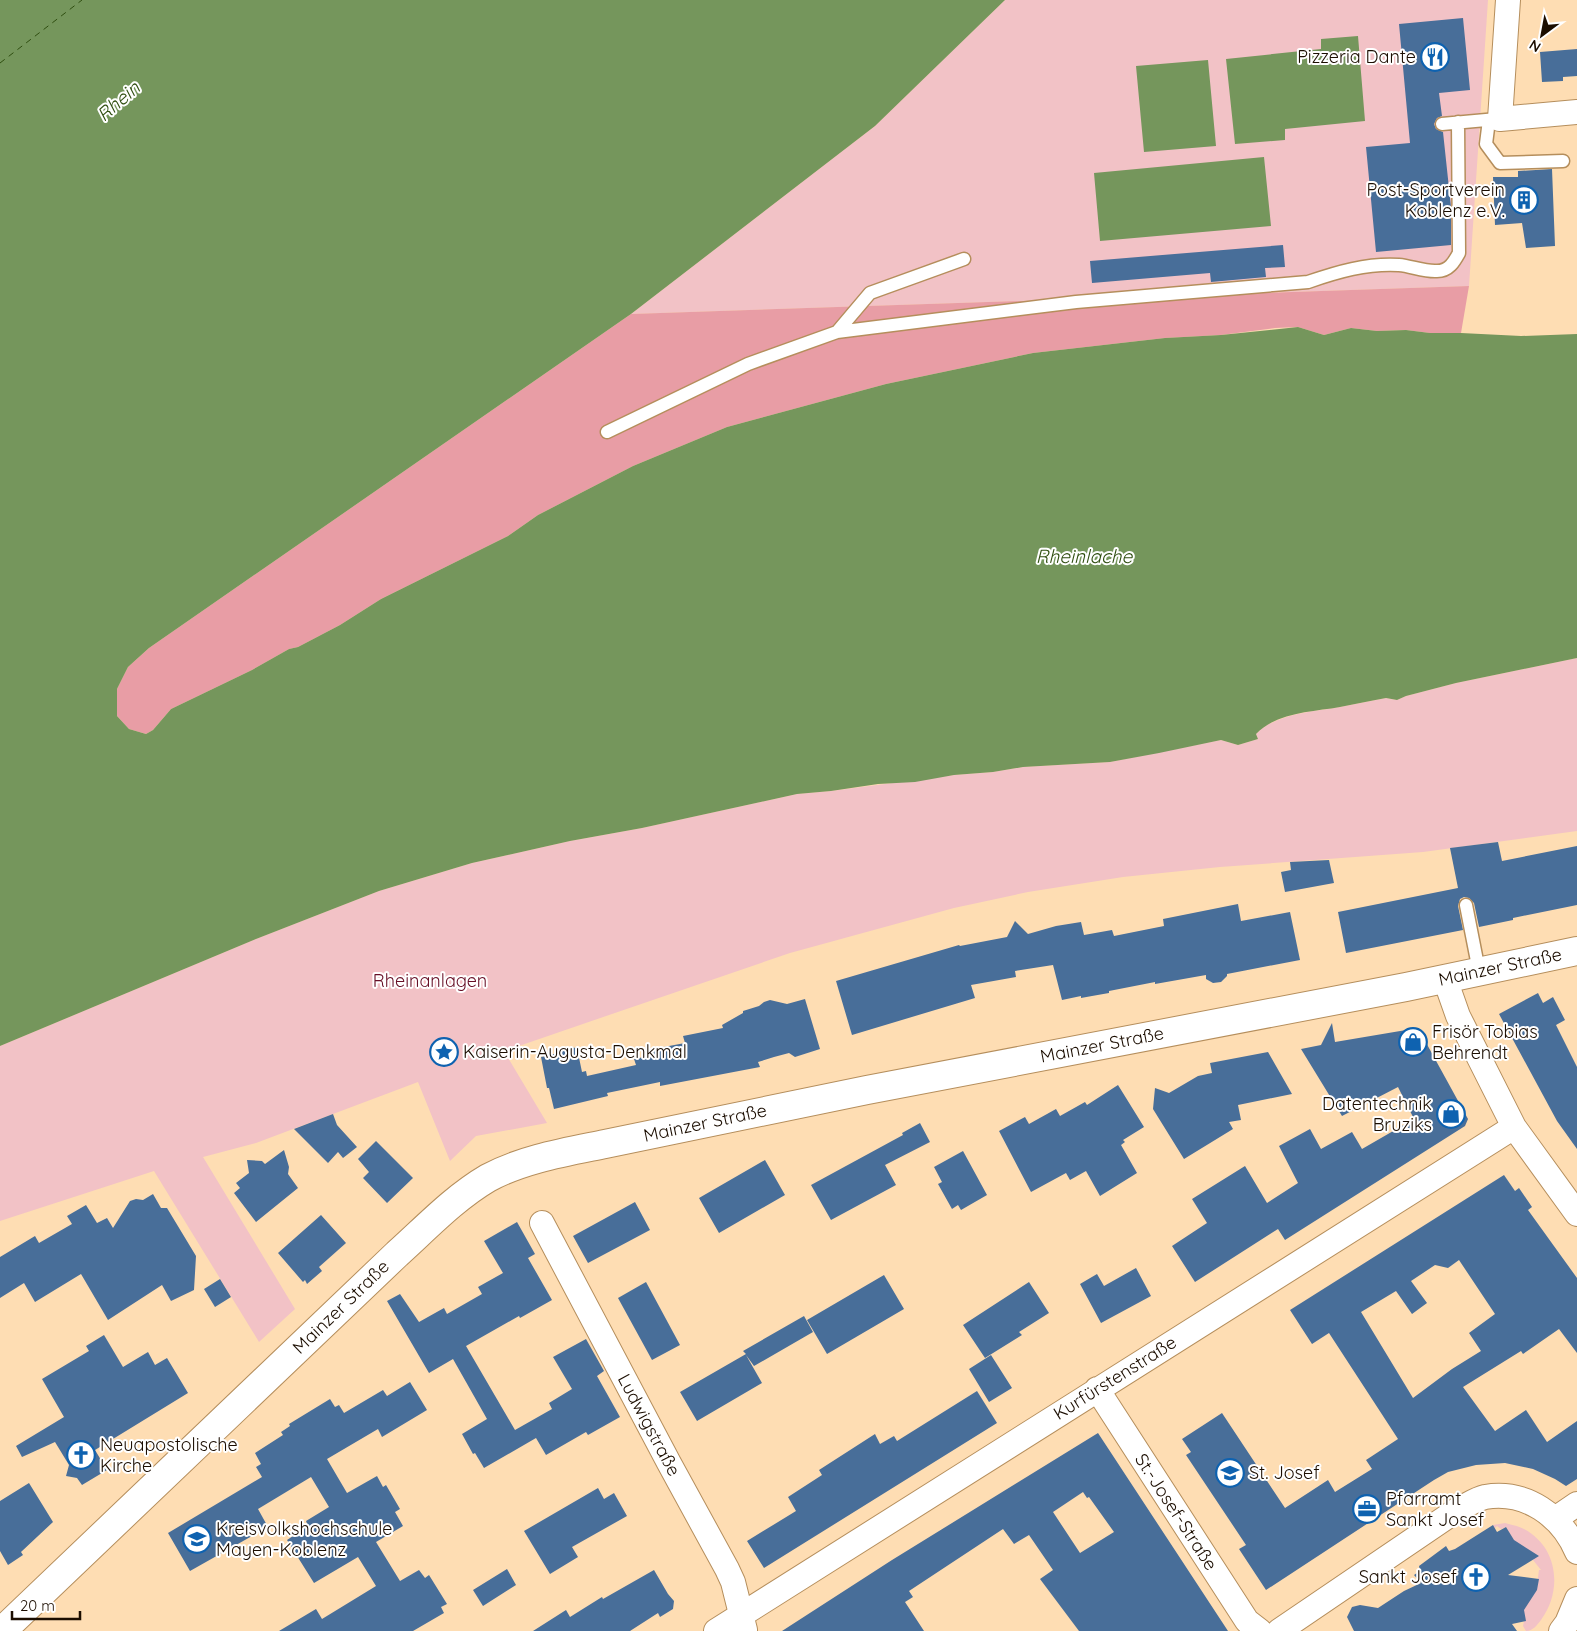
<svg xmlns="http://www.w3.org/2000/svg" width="1577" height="1631" font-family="Quicksand,sans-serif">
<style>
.green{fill:#f2c2c6}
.forest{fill:#e89da5}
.water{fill:#75965c}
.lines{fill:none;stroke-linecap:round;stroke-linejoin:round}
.ferry{stroke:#2f4e10;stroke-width:1;stroke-dasharray:6 5;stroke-linecap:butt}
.building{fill:#486e99;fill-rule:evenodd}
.service-casing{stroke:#b58e5c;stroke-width:15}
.minor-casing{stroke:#b58e5c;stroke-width:26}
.tertiary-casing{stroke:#b58e5c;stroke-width:30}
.service{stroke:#fff;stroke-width:12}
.minor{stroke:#fff;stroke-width:24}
.tertiary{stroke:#fff;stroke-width:28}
.labels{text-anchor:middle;stroke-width:4;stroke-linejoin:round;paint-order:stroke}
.poi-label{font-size:18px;fill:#1b0d00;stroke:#fff;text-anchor:start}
.street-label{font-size:18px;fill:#1b0d00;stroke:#fff}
.park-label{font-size:18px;fill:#670f26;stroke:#fff}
.water-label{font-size:19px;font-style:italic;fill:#2f4e10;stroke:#fff}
</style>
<rect width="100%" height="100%" fill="#feddb3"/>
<!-- green -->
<path class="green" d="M1005,0H1488L1469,286L631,314L875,126Z
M1577,658V831L1423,852L1220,867L1123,877L1028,892L954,908L790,953L504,1051L547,1123L476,1136L450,1161L418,1082L256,1143L203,1157L295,1309L259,1342L154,1171L0,1221V1046L256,939L379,891L472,863L570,841L642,828L797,794L831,791L954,775L993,772L1023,767L1110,762L1221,740L1238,745L1258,739L1256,734C1277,713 1312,712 1340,707C1355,704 1371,701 1386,698L1397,700L1406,696L1456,683Z
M1505,1523C1511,1525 1519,1526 1524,1529C1558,1547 1563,1590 1541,1620C1537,1625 1533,1631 1526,1631L1523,1626L1524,1621L1526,1620L1521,1615L1534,1592H1536L1539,1570H1541L1533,1560L1534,1559L1514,1541L1506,1527L1501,1529L1497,1526L1495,1528L1493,1525Z"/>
<!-- forest -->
<path class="forest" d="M1469,286L1461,333H1430L1406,330L1377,331L1351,328L1324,335L1298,327L1275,328L1221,335L1165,338L1033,353L886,384L727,427L633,466L538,515L508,536L381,599L340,625L298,647L289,649L252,670L171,709L153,730L146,734L129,729L117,716V689L128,667L149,648L631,314Z"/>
<!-- water -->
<path class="water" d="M0,0H1005L875,126L631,314L149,648L128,667L117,689V716L129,729L146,734L153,730L171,709L252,670L289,649L298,647L340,625L381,599L508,536L538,515L633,466L727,427L886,384L1033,353L1165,338L1221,335L1298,327L1324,335L1351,328L1377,331L1406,330L1430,333H1461L1521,336L1577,334V658L1456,683L1406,696L1397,700L1386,698C1370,701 1355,704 1340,707C1312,712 1277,712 1256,734L1258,739L1238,745L1221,740L1159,753L1110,762L1023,767L993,772L954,775L915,782L878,784L831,791L797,794L642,828L570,841L472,863L379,891L256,939L0,1046Z
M1358,36L1365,121L1285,129V140L1235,144L1226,59L1321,49V39Z
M1208,60L1216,146L1144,152L1136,66Z
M1264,157L1271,226L1100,241L1094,173Z"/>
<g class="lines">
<!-- ferry -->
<path class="ferry" d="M0,63L82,0"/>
</g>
<!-- building -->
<path class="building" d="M1463,18L1470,90L1439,93L1442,116L1437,118L1434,124L1436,129L1443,132L1451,207V245L1376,252L1366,147L1410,143L1399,24Z
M1577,49V76L1563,77V81L1542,82L1540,52Z
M1552,169L1555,246L1526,248L1522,223L1495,225L1493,177H1518V171Z
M1283,245L1285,267L1265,268L1266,277L1211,282L1210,273L1092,283L1090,261Z
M1498,842L1502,861L1577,846V905L1513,918V920L1479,927L1474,903L1469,898L1464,897L1460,899L1458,906L1463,930L1346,953L1338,912L1458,888L1450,848Z
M1329,860L1334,883L1285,892L1281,872L1291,870L1290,862Z
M1238,904L1241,921L1290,912L1300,960L1227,974V976L1221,982L1213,983L1206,979V975L1155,984V982L1109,991V993L1092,996L1081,998V996L1062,1000L1053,965L1015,971L1016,977L971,985L975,998L852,1035L836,981L959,945L960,946L1007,937L1015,921L1028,934L1056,926L1081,922L1084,935L1112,930L1114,936L1164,926L1163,919Z
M1538,993L1543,1003L1553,997L1565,1020L1556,1025L1577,1067V1149L1557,1121L1499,1014Z
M805,999L820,1049L795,1057L789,1053L774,1057L758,1062L760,1067L660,1086V1082L607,1093L608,1096L554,1109L549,1088H547L541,1057L558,1053L567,1047L577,1048L582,1072L586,1071L587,1076L636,1065L634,1059L654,1055L653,1049L685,1043L683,1036L723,1028L722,1025L743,1013V1011L759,1006L764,1002L770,1000L787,1004Z
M1332,1023L1335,1042L1418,1028L1468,1119L1465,1126L1285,1240L1278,1229L1195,1282L1172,1246L1207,1223L1192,1199L1245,1166L1267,1203L1298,1183L1279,1146L1310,1129L1321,1149L1352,1132L1362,1149L1414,1119L1398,1087L1342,1116L1301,1049L1321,1045Z
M1268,1052L1292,1094L1238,1105L1241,1120L1229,1122L1233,1129L1184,1159L1153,1109L1155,1088L1169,1093L1198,1076L1212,1073L1210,1063Z
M1118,1085L1144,1127L1123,1140L1125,1142L1121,1145L1137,1173L1100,1196L1086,1171L1070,1180L1066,1173L1031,1192L999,1131L1025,1117L1029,1124L1056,1109L1060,1116L1085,1102L1087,1105Z
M333,1114L337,1125L357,1147L343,1158L338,1152L328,1163L294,1129Z
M920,1123L930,1142L885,1165L896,1185L831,1220L811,1185L903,1135L902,1133Z
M376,1141L413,1178L387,1203L363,1178L369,1172L358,1159Z
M284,1150L289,1167L288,1174L298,1188L256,1222L234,1193L240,1188L236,1183L249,1173L247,1160L262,1161L265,1164Z
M963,1151L987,1195L961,1210L958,1205L952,1209L938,1184L942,1182L934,1167Z
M765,1160L785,1195L719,1233L699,1198Z
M1504,1175L1515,1191L1519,1188L1532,1207L1528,1210L1577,1278V1353L1559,1329L1523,1354L1521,1351L1463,1387L1495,1431L1526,1410L1547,1442L1577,1421V1479L1566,1486L1555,1479L1533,1469L1505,1463L1476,1465L1448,1472L1434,1480L1266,1590L1239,1549L1246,1545L1186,1455L1191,1452L1182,1439L1222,1413L1285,1508L1328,1480L1335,1492L1372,1469L1366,1460L1398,1439L1329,1333L1312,1344L1290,1310ZM1459,1260L1495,1314L1469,1333L1481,1351L1452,1369L1413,1398L1361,1312L1396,1291L1412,1314L1427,1303L1411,1281L1435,1265L1448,1268Z
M153,1194L161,1208H167L196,1256L194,1290L171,1301L162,1285L108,1320L81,1274L35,1302L24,1283L0,1298V1257L35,1236L39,1243L72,1224L67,1216L86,1205L97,1223L107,1218L113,1228L130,1201L136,1199L143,1200Z
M635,1202L650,1230L588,1263L573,1236Z
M321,1215L346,1243L319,1267L322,1271L307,1284L305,1280L303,1282L278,1253Z
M517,1222L535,1254L528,1258L552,1300L520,1318L519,1316L466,1346L515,1430L552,1409L549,1403L572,1389L553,1357L586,1339L604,1371L597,1376L620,1417L588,1435L586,1432L546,1455L536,1438L484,1468L475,1453L473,1454L462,1434L487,1419L453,1359L429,1373L387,1301L400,1294L419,1322L444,1308L447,1314L482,1294L478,1287L503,1273L484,1241Z
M1136,1268L1151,1296L1101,1323L1080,1284L1097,1274L1104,1286Z
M884,1275L904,1309L827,1354L807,1320Z
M220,1279L231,1297L215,1307L204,1289Z
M646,1282L680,1345L652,1360L618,1298Z
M1029,1282L1049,1313L1019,1332L1022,1335L985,1358L963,1325Z
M804,1316L813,1332L754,1366L746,1355L762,1383L697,1421L680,1392L746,1354L743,1351Z
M104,1335L123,1367L148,1352L155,1365L167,1358L188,1393L95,1450L107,1470L82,1485L77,1478L66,1476L69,1465L55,1442L22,1457L16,1446L64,1417L42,1379L89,1351L86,1346Z
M991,1355L1012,1388L989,1402L969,1369Z
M410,1382L427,1410L382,1437L378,1429L327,1459L347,1493L377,1476L383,1487L386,1485L400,1509L395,1512L403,1526L376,1542L400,1581L419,1570L425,1578L429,1575L447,1604L441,1607L444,1613L413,1631H279L316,1609L322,1619L376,1586L358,1557L314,1583L287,1540L308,1526L306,1521L329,1507L311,1477L258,1509L268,1527L190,1571L168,1533L262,1477L256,1467L261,1464L255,1453L283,1435L281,1432L290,1426L289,1424L330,1399L335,1407L339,1405L344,1413L383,1390L387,1396Z
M977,1391L997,1423L764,1568L747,1541L796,1511L788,1497L822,1475L819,1470L875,1434L880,1444L894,1436L897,1441Z
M1098,1433L1228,1631H1079L1040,1579L1053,1570L1029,1535L1014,1544L1003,1529L909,1591L913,1597L905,1602L924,1631H782L892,1560ZM1083,1492L1087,1498L1089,1497L1114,1532L1080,1553L1053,1512Z
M29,1483L53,1522L21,1552L23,1555L8,1565L0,1551V1501Z
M598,1488L604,1499L614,1493L627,1516L572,1547L578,1557L550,1574L524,1531Z
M1493,1525L1497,1532L1506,1527L1514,1540L1539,1556L1508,1575L1539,1579L1537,1590L1524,1610L1526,1621L1512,1624L1517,1631H1354L1347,1617L1352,1607L1360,1605L1378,1608L1404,1591L1421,1583L1414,1575L1420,1571L1419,1566L1446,1546L1449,1551L1455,1549Z
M507,1569L516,1585L483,1606L473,1590Z
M654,1570L668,1594L674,1601L673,1609L660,1617L658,1613L630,1631H533L566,1610L570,1617L602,1597L603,1599Z"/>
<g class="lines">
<defs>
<path id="service" d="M1489,120L1486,144L1500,163L1563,161
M1442,124L1497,119
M837,332L870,293L964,259
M607,432L748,364L837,332L1076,302L1308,282C1337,272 1367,263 1399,265C1411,266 1425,272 1437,271C1449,271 1454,262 1459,253L1458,122
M1466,905L1479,971"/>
<path id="minor" d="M1508,0L1500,119L1577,112
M1445,979L1458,1016L1514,1127L1577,1214
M542,1223L669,1463L727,1569L733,1582L745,1630
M1097,1389L1247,1621L1260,1631
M1555,1519L1577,1504
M716,1631L1514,1127
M1279,1631L1457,1510C1466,1506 1476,1499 1485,1497C1526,1490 1562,1516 1577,1552
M1561,1631L1567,1623L1577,1599"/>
<path id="tertiary" d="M2,1631L397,1254C426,1228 454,1198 488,1178C523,1159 566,1152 605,1144L867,1090L1406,987L1577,951"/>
</defs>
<!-- service casing -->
<use href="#service" class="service-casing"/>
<!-- minor casing -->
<use href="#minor" class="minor-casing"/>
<!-- tertiary casing -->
<use href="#tertiary" class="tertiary-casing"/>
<!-- service -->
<use href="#service" class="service"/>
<!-- minor -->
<use href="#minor" class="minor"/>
<!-- tertiary -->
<use href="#tertiary" class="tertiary"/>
</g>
<!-- icons -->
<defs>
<symbol id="restaurant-ring" viewBox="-11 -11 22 22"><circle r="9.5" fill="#fff" stroke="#0e62b0" stroke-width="1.5"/><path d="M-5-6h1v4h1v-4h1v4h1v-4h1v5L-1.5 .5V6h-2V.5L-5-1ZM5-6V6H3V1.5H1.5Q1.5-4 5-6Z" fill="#0e62b0"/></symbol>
<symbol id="building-ring" viewBox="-11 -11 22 22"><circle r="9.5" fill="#fff" stroke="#0e62b0" stroke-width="1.5"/><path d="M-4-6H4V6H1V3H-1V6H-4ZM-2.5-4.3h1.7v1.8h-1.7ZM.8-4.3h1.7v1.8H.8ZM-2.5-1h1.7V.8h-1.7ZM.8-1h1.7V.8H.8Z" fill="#0e62b0"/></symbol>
<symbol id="shop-ring" viewBox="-11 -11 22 22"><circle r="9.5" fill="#fff" stroke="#0e62b0" stroke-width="1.5"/><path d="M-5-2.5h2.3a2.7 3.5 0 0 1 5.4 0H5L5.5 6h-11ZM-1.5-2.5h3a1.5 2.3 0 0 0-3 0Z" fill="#0e62b0"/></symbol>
<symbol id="sight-ring" viewBox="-11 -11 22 22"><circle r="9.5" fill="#fff" stroke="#0e62b0" stroke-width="1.5"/><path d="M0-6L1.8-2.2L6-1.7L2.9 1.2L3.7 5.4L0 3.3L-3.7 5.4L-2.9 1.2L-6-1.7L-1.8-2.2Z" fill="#0e62b0"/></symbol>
<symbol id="church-ring" viewBox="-11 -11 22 22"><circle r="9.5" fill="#fff" stroke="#0e62b0" stroke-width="1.5"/><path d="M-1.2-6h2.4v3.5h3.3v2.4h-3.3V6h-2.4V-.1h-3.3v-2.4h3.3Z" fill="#0e62b0"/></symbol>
<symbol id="school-ring" viewBox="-11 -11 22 22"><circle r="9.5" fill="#fff" stroke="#0e62b0" stroke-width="1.5"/><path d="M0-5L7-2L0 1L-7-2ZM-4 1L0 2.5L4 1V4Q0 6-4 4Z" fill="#0e62b0"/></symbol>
<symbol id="office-ring" viewBox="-11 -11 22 22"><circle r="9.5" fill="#fff" stroke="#0e62b0" stroke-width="1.5"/><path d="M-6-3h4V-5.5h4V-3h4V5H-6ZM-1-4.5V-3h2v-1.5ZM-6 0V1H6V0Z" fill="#0e62b0"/></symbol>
<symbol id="university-ring" viewBox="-11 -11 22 22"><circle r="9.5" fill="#fff" stroke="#0e62b0" stroke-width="1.5"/><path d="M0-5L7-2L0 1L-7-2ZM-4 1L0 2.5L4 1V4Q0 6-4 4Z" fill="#0e62b0"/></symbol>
</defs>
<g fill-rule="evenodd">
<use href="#restaurant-ring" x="1419" y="41" width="32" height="32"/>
<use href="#building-ring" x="1508" y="184" width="32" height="32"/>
<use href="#shop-ring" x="1397" y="1026" width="32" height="32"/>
<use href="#sight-ring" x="428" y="1036" width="32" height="32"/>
<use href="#shop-ring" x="1435" y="1098" width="32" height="32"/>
<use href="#church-ring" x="65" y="1439" width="32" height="32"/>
<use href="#school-ring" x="1214" y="1457" width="32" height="32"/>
<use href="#office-ring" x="1351" y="1493" width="32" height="32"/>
<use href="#university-ring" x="181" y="1523" width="32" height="32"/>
<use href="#church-ring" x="1460" y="1561" width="32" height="32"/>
</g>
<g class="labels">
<!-- poi labels -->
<g class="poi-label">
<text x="1416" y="63" text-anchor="end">Pizzeria Dante</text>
<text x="1505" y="196" text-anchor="end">Post-Sportverein<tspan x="1505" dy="21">Koblenz e.V.</tspan></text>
<text x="1432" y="1038">Frisör Tobias<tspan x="1432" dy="21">Behrendt</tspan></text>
<text x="463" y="1058">Kaiserin-Augusta-Denkmal</text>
<text x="1432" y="1110" text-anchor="end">Datentechnik<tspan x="1432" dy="21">Bruziks</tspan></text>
<text x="100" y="1451">Neuapostolische<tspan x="100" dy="21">Kirche</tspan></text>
<text x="1249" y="1479">St. Josef</text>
<text x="1386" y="1505">Pfarramt<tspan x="1386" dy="21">Sankt Josef</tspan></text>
<text x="216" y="1535">Kreisvolkshochschule<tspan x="216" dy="21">Mayen-Koblenz</tspan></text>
<text x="1457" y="1583" text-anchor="end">Sankt Josef</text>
</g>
<!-- street labels -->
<g class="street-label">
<text transform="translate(1500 967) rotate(-12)" y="6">Mainzer Straße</text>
<text transform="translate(1102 1045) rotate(-11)" y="6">Mainzer Straße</text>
<text transform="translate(705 1123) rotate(-12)" y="6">Mainzer Straße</text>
<text transform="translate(341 1307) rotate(-44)" y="6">Mainzer Straße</text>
<text transform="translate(1115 1378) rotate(-32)" y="6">Kurfürstenstraße</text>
<text transform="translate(649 1425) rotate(62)" y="6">Ludwigstraße</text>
<text transform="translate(1176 1512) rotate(57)" y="6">St.-Josef-Straße</text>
</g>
<!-- park labels -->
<g class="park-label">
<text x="430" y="987">Rheinanlagen</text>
</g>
<!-- water labels -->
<g class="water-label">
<text transform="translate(118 101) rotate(-41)" y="7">Rhein</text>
<text x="1084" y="563">Rheinlache</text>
</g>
</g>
<!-- north arrow -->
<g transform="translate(1542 35) rotate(212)" stroke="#ffffff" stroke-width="4" paint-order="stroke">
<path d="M0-4L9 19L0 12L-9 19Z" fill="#1b0d00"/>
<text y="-8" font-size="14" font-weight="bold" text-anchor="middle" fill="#1b0d00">N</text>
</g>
<!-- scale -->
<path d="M12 1611v8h68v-8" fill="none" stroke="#1b0d00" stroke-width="2.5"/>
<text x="20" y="1611" font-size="15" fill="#1b0d00" stroke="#ffffff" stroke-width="4" paint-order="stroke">20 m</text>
</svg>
